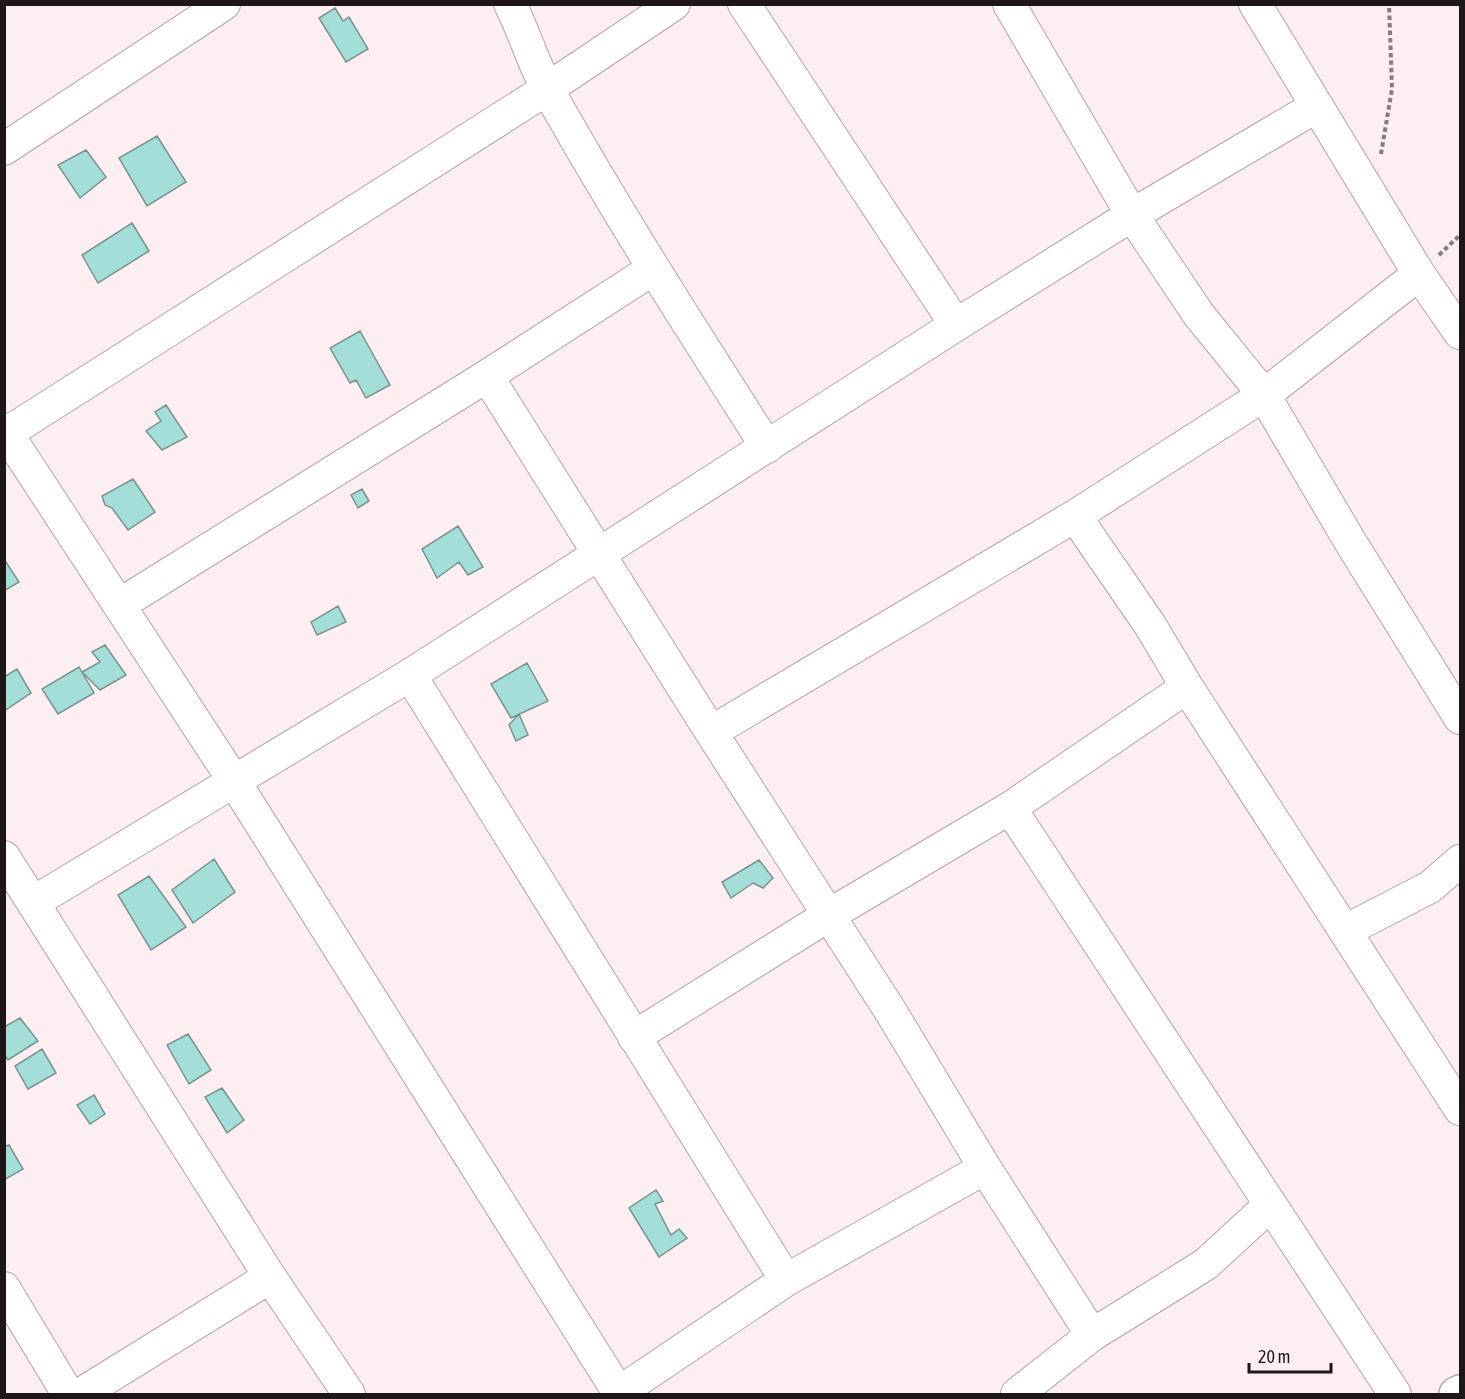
<svg xmlns="http://www.w3.org/2000/svg" width="1465" height="1399" font-family="'Asap Condensed',sans-serif">
<style>
.building{fill:#a4ded9;stroke:#7a928f;stroke-width:1.5}
.lines{fill:none;stroke-linecap:round;stroke-linejoin:round}
.minor-casing{stroke:#b8a1a5;stroke-width:34}
.tertiary-casing{stroke:#b8a1a5;stroke-width:36}
.path{stroke:#877c7d;stroke-width:4;stroke-dasharray:4.5 3;stroke-linecap:butt}
.minor{stroke:#fff;stroke-width:32}
.tertiary{stroke:#fff;stroke-width:33}
</style>
<rect width="100%" height="100%" fill="#fdeff1"/>
<!-- building -->
<path class="building" d="M335,8L343,21L349,17L368,49L346,62L319,18Z
M157,136L186,182L147,206L119,158Z
M86,150L106,177L80,198L58,165Z
M132,223L149,251L98,283L82,255Z
M360,331L390,385L366,398L356,380L350,383L330,348Z
M166,405L187,437L162,450L146,431L161,421L155,412Z
M133,479L155,512L128,530L112,508L105,505L102,496Z
M362,489L369,501L358,508L351,495Z
M458,526L483,567L468,575L459,562L437,578L422,549Z
M4,559L19,582L4,591Z
M338,606L346,622L317,635L311,622Z
M105,645L126,675L100,690L82,672L100,662L92,652Z
M527,663L548,701L511,718L491,684Z
M79,667L94,693L58,714L42,689Z
M17,669L31,693L4,711V677Z
M519,714L528,735L516,741L509,725Z
M214,859L235,892L193,923L172,890Z
M759,860L773,878L763,888L753,883L731,898L722,882Z
M149,876L186,927L151,950L118,895Z
M20,1018L38,1041L8,1060L4,1054V1027Z
M188,1034L211,1070L189,1084L167,1045Z
M42,1049L56,1073L28,1089L15,1066Z
M222,1088L244,1120L227,1133L205,1097Z
M94,1095L105,1114L90,1124L77,1105Z
M9,1145L23,1169L4,1180V1147Z
M656,1190L663,1201L655,1204L671,1235L679,1229L687,1238L659,1257L629,1208Z"/>
<g class="lines">
<defs>
<path id="minor" d="M510,4C525,33 533,64 549,92C617,213 692,330 767,447
M744,4L956,325
M1009,4L1132,215L1199,315L1264,395L1351,543L1460,718
M1255,4L1419,274L1460,333
M4,149L224,4
M487,376L711,732L891,1012L985,1168L1092,1335
M4,429L234,781L619,1393
M4,435L547,89L674,4
M1075,516L1150,625L1187,687L1460,1109
M119,605L487,376L653,269
M410,675L786,1280
M711,732L1075,516L1264,395L1419,274
M1010,808L1395,1394
M4,857L270,1277L349,1394
M34,902L410,675L956,325L1132,215L1317,106
M1345,931L1430,887L1460,861
M634,1037L829,915L1010,808L1187,687
M4,1288L68,1394
M81,1394L270,1277
M617,1394L786,1280L985,1168
M1017,1394L1092,1335L1206,1264L1270,1205"/>
<path id="tertiary" d="M1456,1394L1460,1392"/>
</defs>
<!-- minor casing -->
<use href="#minor" class="minor-casing"/>
<!-- tertiary casing -->
<use href="#tertiary" class="tertiary-casing"/>
<!-- path -->
<path class="path" d="M1381,154L1392,89L1389,4
M1439,255L1460,235"/>
<!-- minor -->
<use href="#minor" class="minor"/>
<!-- tertiary -->
<use href="#tertiary" class="tertiary"/>
</g>
<!-- border -->
<rect width="1465" height="1399" fill="none" stroke="#1e1617" stroke-width="12"/>
<!-- scale -->
<path d="M1249 1363v9h82v-9" fill="none" stroke="#1e1617" stroke-width="3"/>
<text x="1258" y="1363" font-size="18" fill="#1e1617" stroke="#fdeff1" stroke-width="4.5" paint-order="stroke">20 m</text>
</svg>
